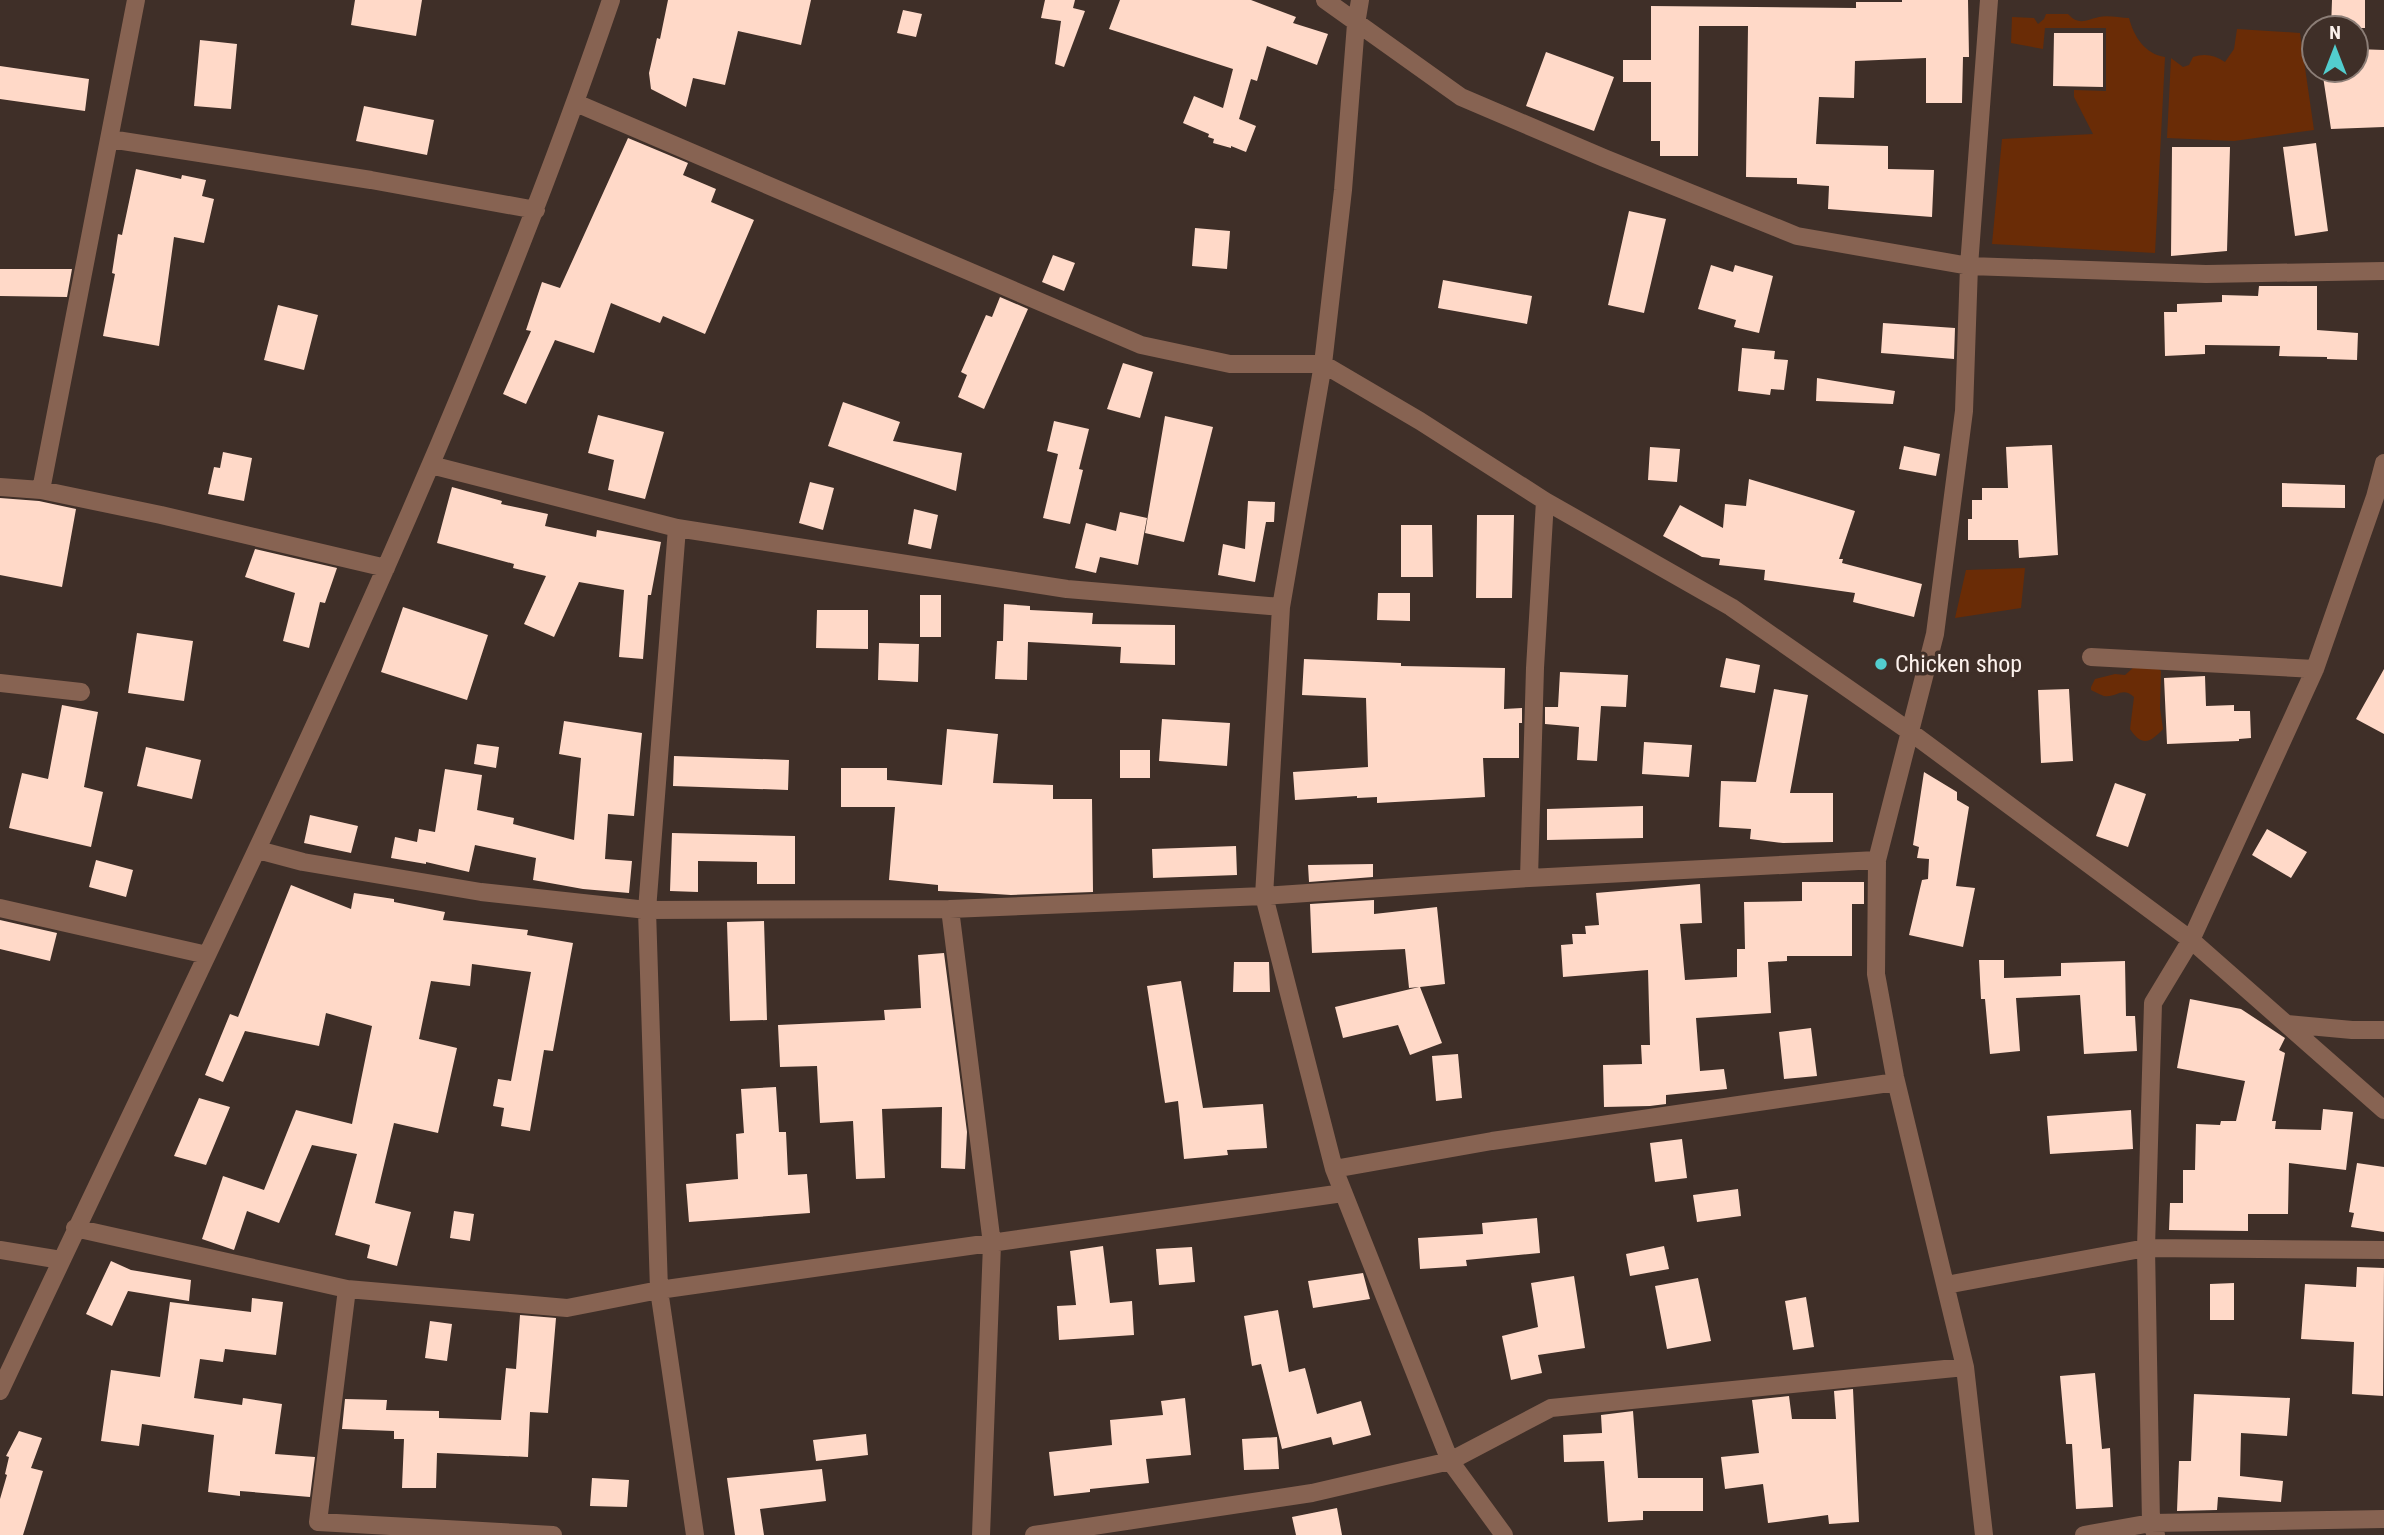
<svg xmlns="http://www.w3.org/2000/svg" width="2384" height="1535" font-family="'Roboto Condensed',sans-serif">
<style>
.green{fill:#6a2c06}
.building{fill:#ffd9c8}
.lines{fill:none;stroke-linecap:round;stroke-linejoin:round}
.minor{stroke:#876352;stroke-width:18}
.poi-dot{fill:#52cdce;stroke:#3f2f28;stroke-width:2.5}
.labels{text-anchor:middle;stroke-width:7;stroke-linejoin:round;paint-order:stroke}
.poi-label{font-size:24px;fill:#fcf1ec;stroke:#3f2f28;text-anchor:start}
</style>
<rect width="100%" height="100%" fill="#3f2f28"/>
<!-- green -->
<path class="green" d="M2046,14H2068C2079,26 2086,20 2099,17C2108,15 2120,18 2129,18C2134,37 2145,54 2165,57L2155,253L1992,244L2002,139L2093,134L2074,97V90L2106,91V28H2045L2043,49L2011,43L2012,17L2034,18L2038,24L2044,19Z
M2237,29L2300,33L2314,130L2234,141L2167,138L2171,58L2183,67L2189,65L2193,57C2204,53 2215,55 2225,62L2234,49Z
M2025,568L2021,608L1955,618L1966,570Z
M2155,666L2161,671L2160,708L2163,729C2150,743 2142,747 2130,729L2134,697C2122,686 2117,698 2104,696C2101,695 2093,691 2091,690V687L2095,679L2115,674L2125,675L2134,667Z"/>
<!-- building -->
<path class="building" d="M355,0H422L416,36L351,25Z
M668,0H811L801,45L738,31L725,85L693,78L686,107L651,89L649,73L657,38L660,39Z
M1045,0H1075L1073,8L1085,11L1064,67L1055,64L1061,21L1041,18Z
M1120,0H1251L1296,17L1293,23L1328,34L1317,65L1267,46L1257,81L1251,79L1239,119L1256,126L1246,152L1231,146V148L1213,143L1214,139L1208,137L1209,134L1183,123L1194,96L1223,108L1233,69L1109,29Z
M1902,0H1968L1969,57H1963L1962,103H1926V58L1855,61L1854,98L1819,97L1816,144L1888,146V169L1934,170L1932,217L1828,209L1829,186L1797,184V178L1746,177L1748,26H1699L1698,156H1660V141H1651V82H1623V60H1651V6L1856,8V2H1902Z
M2332,0H2365V28H2331Z
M903,10L922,14L916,37L897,33Z
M2054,33H2103V87L2053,86Z
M200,40L237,44L231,109L194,106Z
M2356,49L2384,50V127L2331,129L2322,70H2356Z
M1546,52L1614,77L1594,131L1526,106Z
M0,66L89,79L85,111L0,99Z
M364,106L434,120L427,155L356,141Z
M628,138L688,163L683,175L716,189L711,202L754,220L705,334L663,316L660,323L611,303L594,353L555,340L526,404L503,394L531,331L526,330L542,282L560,288Z
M2316,143L2328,231L2295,236L2283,147Z
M2172,147H2230L2227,251L2171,256Z
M136,169L181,179L182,175L206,180L202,196L214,199L204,243L174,237L159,346L103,336L115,274L112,273L118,234L122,235Z
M1629,211L1666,219L1644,313L1608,305Z
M1195,228L1230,231L1227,269L1192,266Z
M1053,255L1075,263L1064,291L1042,282Z
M1711,265L1733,272L1735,265L1773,276L1759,333L1734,327L1736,320L1698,309Z
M0,269H72L67,297L0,296Z
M1443,280L1532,296L1527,324L1438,308Z
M2259,286H2317V330L2358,333L2357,360L2327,359V357L2279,356L2280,346L2205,345V354L2165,356L2164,312H2177V304L2222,302V295L2258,296Z
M1000,297L1028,309L984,409L958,397L967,375L961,372L986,315L992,317Z
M278,305L318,315L304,370L264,360Z
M1883,323L1955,328L1954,359L1881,353Z
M1742,348L1775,351L1774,359L1788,360L1784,390L1771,389L1770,395L1738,391Z
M1123,363L1153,372L1140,418L1107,409Z
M1817,378L1895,391L1893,404L1816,401Z
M843,402L900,422L893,441L962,453L956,491L828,446Z
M598,415L664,432L645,499L608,490L614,460L588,453Z
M1165,416L1213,427L1184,542L1145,533Z
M1054,421L1089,429L1079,469L1083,470L1070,524L1043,518L1058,454L1047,451Z
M2052,445L2058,555L2019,558L2018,540H1968V519H1972V500H1982V488H2008L2006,447Z
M1904,446L1940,454L1936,476L1899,469Z
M1650,447L1680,449L1677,482L1648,480Z
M223,452L252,458L244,501L208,494L214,467L220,468Z
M1749,479L1855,511L1839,559H1843L1842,563L1922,584L1914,617L1853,602L1855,593L1764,580L1765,570L1719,565L1720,559L1702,557L1663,536L1680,505L1723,528L1725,504L1746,506Z
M810,482L834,488L823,530L799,523Z
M2282,483L2345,485V508L2282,507Z
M452,487L502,501L501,504L548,514L545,526L596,537L597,530L661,542L651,595H648L643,659L619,657L624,590L579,582L554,637L524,624L546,576L513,568L514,564L437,543Z
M0,498L39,501L76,509L62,587L0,575Z
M1248,501L1275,502L1274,522H1266L1255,582L1218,575L1223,544L1245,549Z
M914,509L938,515L931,549L908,544Z
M1120,512L1147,518L1138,565L1100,557L1096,573L1075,568L1086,523L1116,531Z
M1477,515H1514L1512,598H1476Z
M1401,525H1432L1433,577H1401Z
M255,549L337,568L325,603L320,602L309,648L283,641L295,593L245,577Z
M1378,593H1410V621L1377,620Z
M920,595H941V637H920Z
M1004,604L1030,606V610L1093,613L1092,624L1175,625V665L1120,663L1121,647L1028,642L1027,680L995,679L997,641H1003Z
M403,607L488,635L467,700L381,672Z
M817,610H868V649L816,648Z
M137,633L193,641L184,701L128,693Z
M879,643L919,644L918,682L878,680Z
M1726,658L1760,665L1755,693L1720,687Z
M1304,659L1401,663V666L1505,668L1504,709L1522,708V723H1519V758H1483L1485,797L1377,803V797L1357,798V796L1295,800L1293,772L1368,767L1366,698L1302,695Z
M2384,669V734L2356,719Z
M1560,672L1628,675L1626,707L1601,706L1597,761L1577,760L1579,727L1545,724V707H1558Z
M2205,676L2206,706L2234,705V711H2250L2251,738L2239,739V741L2167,744L2164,678Z
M1774,689L1808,695L1790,793H1833V842L1783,843L1750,839L1751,829L1719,827L1721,781L1756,782Z
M2069,689L2073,761L2041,763L2038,690Z
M62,705L98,712L84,787L103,792L91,847L9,828L22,773L48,779Z
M1162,719L1230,723L1227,766L1159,761Z
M564,721L642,733L634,816L608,814L605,859L632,861L629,893L583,889L533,880L536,858L475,845L469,872L426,862V864L391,858L395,837L417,842L419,829L435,832L445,769L482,775L477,810L514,818L513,824L574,840L581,758L559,754Z
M947,729L998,734L993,783L1053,785V799H1092L1093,892L1011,895L979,893L938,891V885L889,880L895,807H841V768H887V780L942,785Z
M1644,742L1692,745L1689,777L1642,774Z
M477,744L499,747L496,768L474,764Z
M146,747L201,760L192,799L137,786Z
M1120,750H1150V778H1120Z
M674,756L789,760L788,790L673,786Z
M1924,772L1957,792V800L1969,807L1956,886L1975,888L1963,947L1909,935L1922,880L1928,879L1929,859L1917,858L1919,847L1913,845Z
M2115,783L2146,794L2128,847L2096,836Z
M1643,806V838L1547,840V809Z
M310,815L358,826L351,853L304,843Z
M2267,829L2307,852L2291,878L2252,855Z
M672,833L795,836V884H757V862L698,861V892L670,891Z
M1236,846L1237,875L1153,878L1152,849Z
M96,860L133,870L126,897L89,887Z
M1373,864V877L1309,882L1308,865Z
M1802,882H1864V904H1852V956H1787V961L1768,962L1771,1013L1696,1018L1700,1071L1724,1069L1727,1089L1666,1095V1104L1650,1106L1604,1107L1603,1065L1642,1064L1641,1045H1650L1648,970L1563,977L1561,945L1573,944L1572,934H1586L1585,926L1599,925L1596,893L1700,884L1702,923L1680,924L1685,980L1737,977V949H1745L1744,902L1802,901Z
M291,885L351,909L354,893L394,899V902L445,912L443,920L528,930L527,935L573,943L553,1051L544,1050L530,1131L501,1126L504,1108L493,1106L498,1079L511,1081L531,972L472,964L470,986L431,981L419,1039L457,1048L438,1133L394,1123L375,1203L411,1212L397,1266L367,1258L370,1245L335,1235L357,1154L312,1145L279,1223L247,1211L234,1250L202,1239L223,1176L264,1190L296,1110L352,1124L372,1026L326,1013L319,1046L245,1031L223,1082L205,1075L230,1014L238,1017Z
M1374,900V914L1437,907L1445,984L1420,987L1442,1043L1410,1055L1398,1025L1343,1038L1335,1007L1419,987L1409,988L1405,949L1312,953L1310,904Z
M0,920L57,933L50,961L0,949Z
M764,921L767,1020L730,1021L727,922Z
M944,953L967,1132L965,1169L941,1168L942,1107L882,1109L885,1178L856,1179L853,1121L820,1123L817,1066L780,1067L778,1025L885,1020L884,1010L921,1008L918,955Z
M1979,960H2004V978L2061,976V963L2125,961L2126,1016H2135L2137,1051L2084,1054L2080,995L2016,998L2020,1051L1990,1054L1985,999H1981Z
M1234,962H1269L1270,992H1233Z
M1181,981L1203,1108L1263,1104L1267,1148L1227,1150L1228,1155L1184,1159L1178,1101L1165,1103L1147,986Z
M2190,999L2241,1009L2285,1038L2279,1050L2285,1053L2272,1121H2276L2275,1129L2321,1130L2323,1109L2353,1112L2346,1170L2289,1163L2288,1214H2248V1231L2169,1230L2170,1203H2183V1170H2195L2196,1124L2220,1125L2221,1121H2236L2245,1081L2177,1068Z
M1811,1028L1817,1076L1784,1079L1779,1032Z
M1458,1054L1462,1098L1436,1101L1432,1056Z
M776,1087L779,1132H786L788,1175L807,1174L810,1213L689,1222L686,1184L738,1179L736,1134L744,1133L741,1089Z
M199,1098L230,1107L206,1165L174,1156Z
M2131,1110L2133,1149L2050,1154L2047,1116Z
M1682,1139L1687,1178L1655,1182L1650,1143Z
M2357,1163L2384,1167V1232L2351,1227L2354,1213L2349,1212Z
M1738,1189L1741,1216L1697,1222L1693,1195Z
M454,1211L474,1214L470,1241L450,1238Z
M1537,1218L1540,1253L1466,1260L1467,1266L1420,1269L1418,1238L1483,1234L1482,1223Z
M1103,1246L1110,1303L1132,1301L1134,1335L1059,1340L1057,1306L1076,1305L1070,1251Z
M1664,1246L1669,1269L1630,1276L1626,1254Z
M1192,1247L1195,1282L1159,1285L1156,1249Z
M111,1261L131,1270L191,1280L189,1301L128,1291L112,1326L86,1314Z
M2357,1267L2384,1268L2383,1396L2352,1394L2354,1342L2301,1339L2305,1284L2356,1287Z
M1363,1273L1370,1299L1313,1308L1308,1281Z
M1574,1276L1585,1348L1538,1355L1542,1373L1511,1380L1502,1336L1538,1327L1531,1283Z
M1698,1278L1711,1341L1667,1349L1655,1286Z
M2234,1283V1320H2210V1284Z
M1806,1297L1814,1347L1793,1350L1785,1301Z
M252,1298L283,1302L276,1355L225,1349L223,1362L200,1359L194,1398L242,1405L243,1398L282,1404L275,1454L315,1457L310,1497L240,1491V1496L208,1492L214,1435L142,1424L139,1446L101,1441L111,1370L160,1377L170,1302L251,1312Z
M1278,1310L1289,1372L1305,1368L1317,1414L1361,1401L1371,1435L1333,1445L1331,1437L1282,1449L1261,1364L1252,1366L1244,1316Z
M520,1315L556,1318L548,1413L530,1412L528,1457L437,1453L436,1488H402L404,1439H394V1431L342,1429L345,1399L387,1400L386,1410L439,1411V1418L501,1420L506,1368L516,1369Z
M430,1321L452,1324L447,1361L425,1358Z
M2095,1373L2102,1449L2110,1448L2113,1507L2076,1509L2072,1444H2066L2060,1376Z
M1853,1389L1859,1522L1829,1524L1828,1515L1768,1523L1763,1484L1725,1489L1721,1457L1759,1453L1752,1400L1789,1396L1792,1419H1836L1834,1391Z
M2194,1394L2290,1398L2287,1436L2241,1433L2240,1476L2283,1481L2281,1502L2218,1497L2217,1510L2177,1511L2179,1461H2191Z
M1185,1398L1191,1455L1146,1459L1149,1483L1090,1489V1492L1054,1496L1049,1452L1112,1445L1110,1420L1163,1415L1161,1401Z
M1633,1411L1638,1478H1703V1511H1643V1520L1608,1522L1604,1461L1564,1462L1563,1435L1602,1433L1601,1415Z
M19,1431L42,1438L31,1468L43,1471L23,1535H0V1499L7,1475L5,1474L9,1457L6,1456Z
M866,1434L868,1455L816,1461L813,1440Z
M1277,1437L1279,1469L1244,1470L1242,1439Z
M822,1469L826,1501L760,1509L764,1535H735L727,1478Z
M592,1478L629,1480L627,1507L590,1506Z
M1337,1508L1342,1535H1296L1292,1517Z"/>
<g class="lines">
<!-- minor -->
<path class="minor" d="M1325,0L1461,97L1604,158L1797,236L1969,266L2206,274L2384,271
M1360,0L1356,24L1343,190L1323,364L1281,607L1264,896L1334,1169L1450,1461L1504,1535
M576,103L1141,345L1230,364H1323L1420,421L1545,501L1731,607L1909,731L2191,940L2384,1110
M110,139L371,180L536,210
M431,465L677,528L1067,589L1281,607
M0,487L41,490L161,515L386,568
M41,490L136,0
M677,528L647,910L659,1290L695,1535
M2091,657L2315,669
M0,683L81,692
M258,850L303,862L481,892L647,910L950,909L1264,896L1529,878L1877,860
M1529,878L1535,668L1545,501
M0,908L207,955
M950,909L992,1244L981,1535
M2287,1024L2352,1030H2384
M1334,1169L1492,1141L1896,1082
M75,1228L347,1289L567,1308L659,1290L1343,1193
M0,1250L61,1260
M1946,1285L2146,1248L2384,1250
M347,1289L318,1522L553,1535
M0,1391C215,932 447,480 611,0
M1034,1535L1312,1493L1450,1461L1551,1408L1965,1367
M1984,1535L1965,1367L1895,1077L1876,974L1877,860L1935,634L1964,411L1969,266L1989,0
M2084,1535L2151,1523L2384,1519
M2156,1535L2151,1523L2146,1248L2153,1003L2191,940L2315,669L2375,497L2384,463"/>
</g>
<!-- markers -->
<circle class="poi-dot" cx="1881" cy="664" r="7"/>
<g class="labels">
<!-- poi labels -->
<g class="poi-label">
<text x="1895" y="672">Chicken shop</text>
</g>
</g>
<!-- north arrow -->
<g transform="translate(2335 49)"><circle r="33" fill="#3f2f28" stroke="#8b7d76" stroke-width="2"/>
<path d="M0-5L12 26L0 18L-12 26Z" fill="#52cdce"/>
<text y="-10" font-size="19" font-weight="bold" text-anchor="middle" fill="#fcf1ec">N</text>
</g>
</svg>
